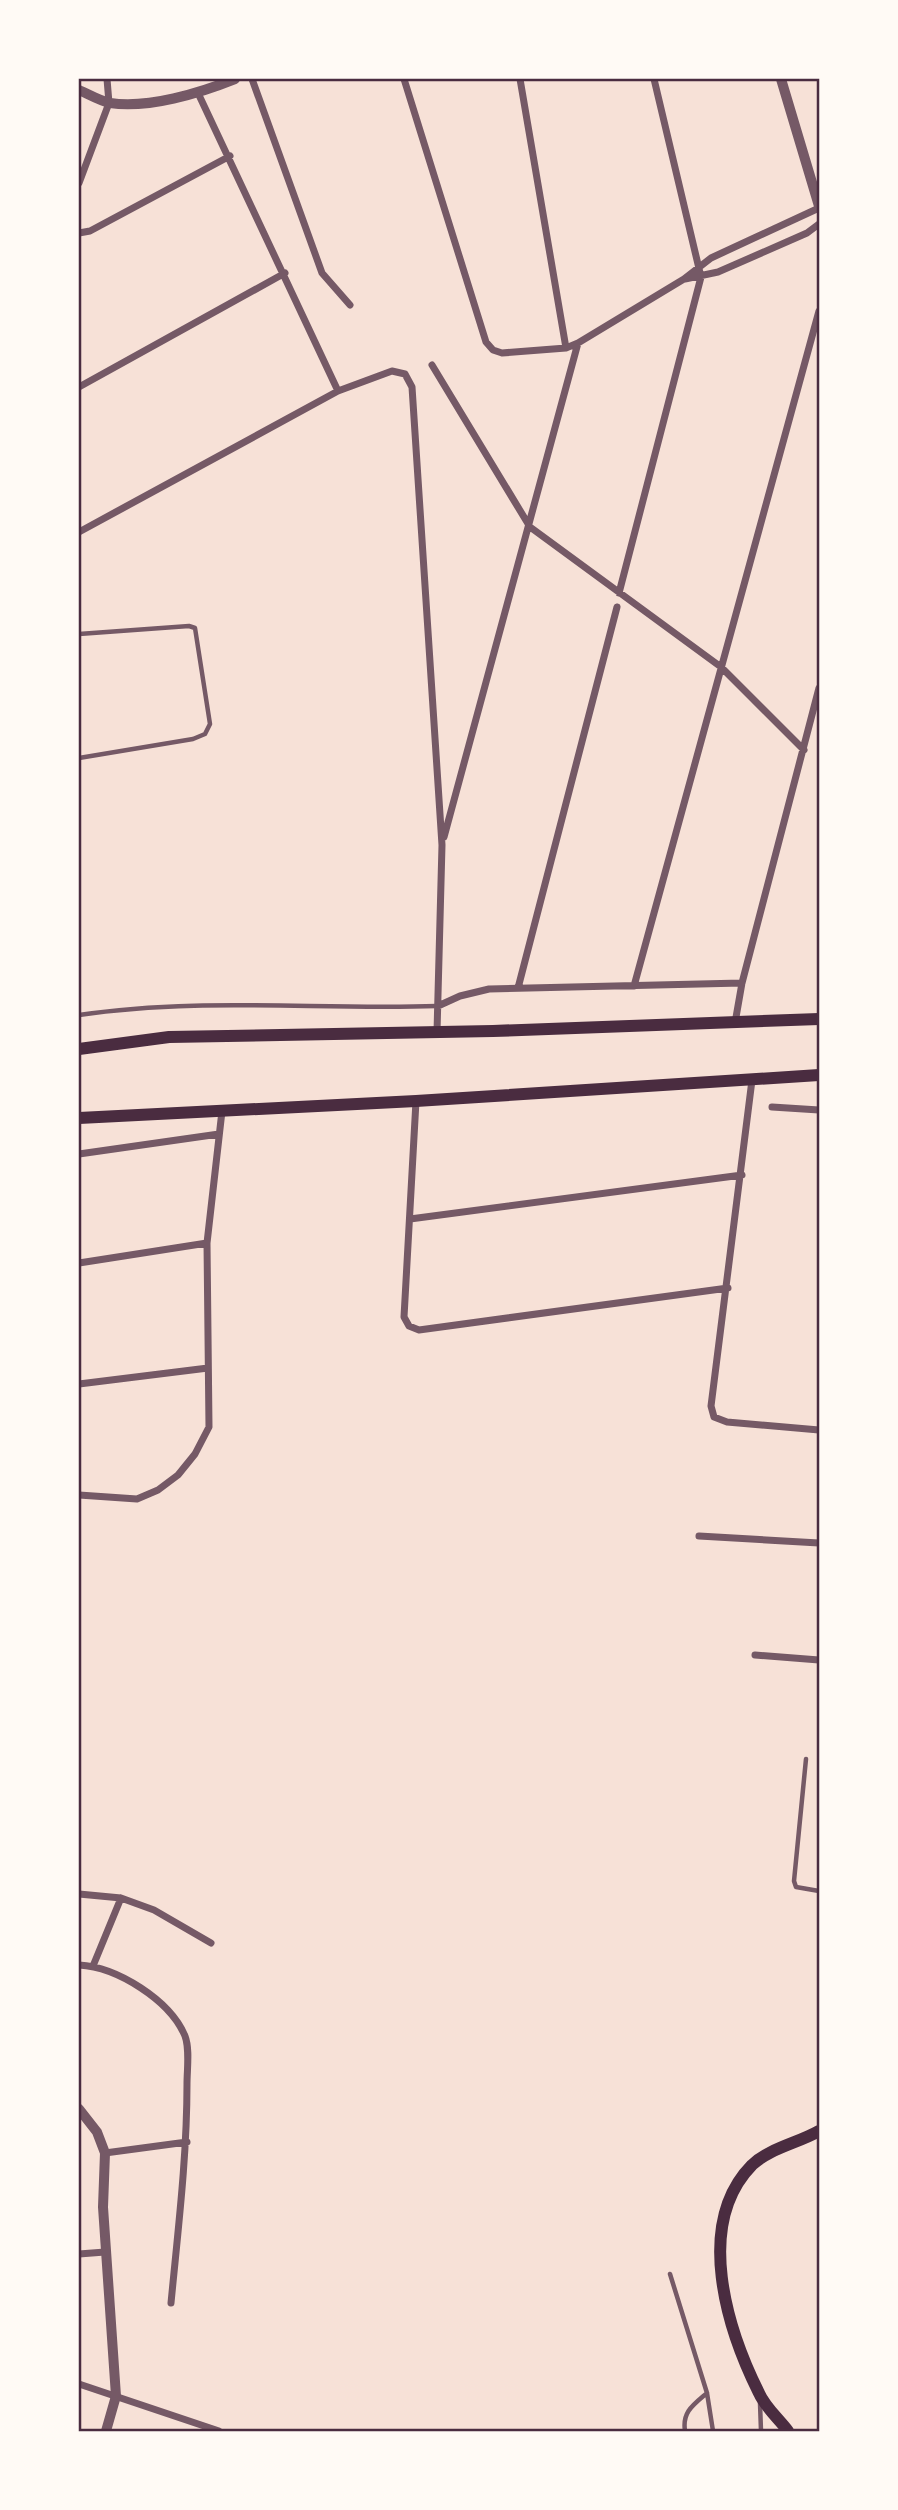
<svg xmlns="http://www.w3.org/2000/svg" width="898" height="2510" font-family="Montserrat,sans-serif">
<style>
.lines{fill:none;stroke-linecap:round;stroke-linejoin:round}
.service{stroke:#755966;stroke-width:4.5}
.minor{stroke:#755966;stroke-width:7}
.tertiary{stroke:#755966;stroke-width:10}
.secondary{stroke:#4a2c40;stroke-width:12}
.primary{stroke:#4a2c40;stroke-width:12}
.neatline{fill:none;stroke:#4a2c40;stroke-width:2.5}
</style>
<rect width="100%" height="100%" fill="#f7e1d7"/>
<g class="lines">
<!-- service -->
<path class="service" d="M79,634L189,626L195,628L210,724L205,734L193,739L79,758
M79,1015C198,997 317,1010 437,1006
M806,1759L794,1881L796,1887L819,1891
M670,2274L707,2393L713,2431
M760,2403L761,2431
M685,2431C682,2412 693,2405 707,2393"/>
<!-- minor -->
<path class="minor" d="M252,79L322,273L350,305
M404,79L486,342L493,350L502,353L566,348L578,343L684,279L711,258L819,208
M520,79L566,348
M198,93L338,391
M79,183L109,103L107,79
M79,233L90,231L230,156
M685,279L718,272L807,233L819,224
M432,365L530,527L721,667L804,750
M79,387L285,273
M79,532L338,391L392,371L405,374L412,387L442,845L437,1032
M619,593L701,277L654,79
M444,837L578,343
M634,986L819,311
M518,988L617,607
M438,1006L460,996L489,989L742,983
M735,1023L742,983L819,688
M752,1080L711,1406L714,1417L727,1422L819,1430
M416,1101L404,1317L409,1326L419,1330L728,1288
M772,1107L819,1110
M79,1154L219,1134
M410,1219L742,1175
M79,1263L207,1243
M79,1384L208,1368
M79,1495L137,1499L158,1490L178,1475L195,1454L209,1427L207,1243L222,1111
M699,1536L819,1543
M755,1655L819,1660
M79,1894L121,1898L154,1910L211,1943
M79,1965C117,1967 170,2000 185,2036C190,2049 187,2069 187,2084C187,2157 178,2230 171,2303
M93,1966L121,1898
M105,2153L187,2142
M79,2254L105,2252
M79,2384L219,2431"/>
<!-- tertiary -->
<path class="tertiary" d="M781,79L819,206
M79,90C88,94 100,101 110,103C148,109 200,93 235,79
M79,2109L97,2132L105,2153L103,2207L116,2396L106,2431"/>
<!-- secondary -->
<path class="secondary" d="M788,2431C779,2419 765,2407 759,2393C727,2329 694,2224 752,2165C770,2148 798,2143 819,2131"/>
<!-- primary -->
<path class="primary" d="M79,1049L169,1037L493,1031L819,1019
M79,1118L416,1101L819,1075"/>
</g>
<!-- border -->
<rect width="898" height="2510" fill="none" stroke="#fffaf5" stroke-width="161"/>
<rect x="80" y="80" width="738" height="2350" class="neatline"/>
</svg>
